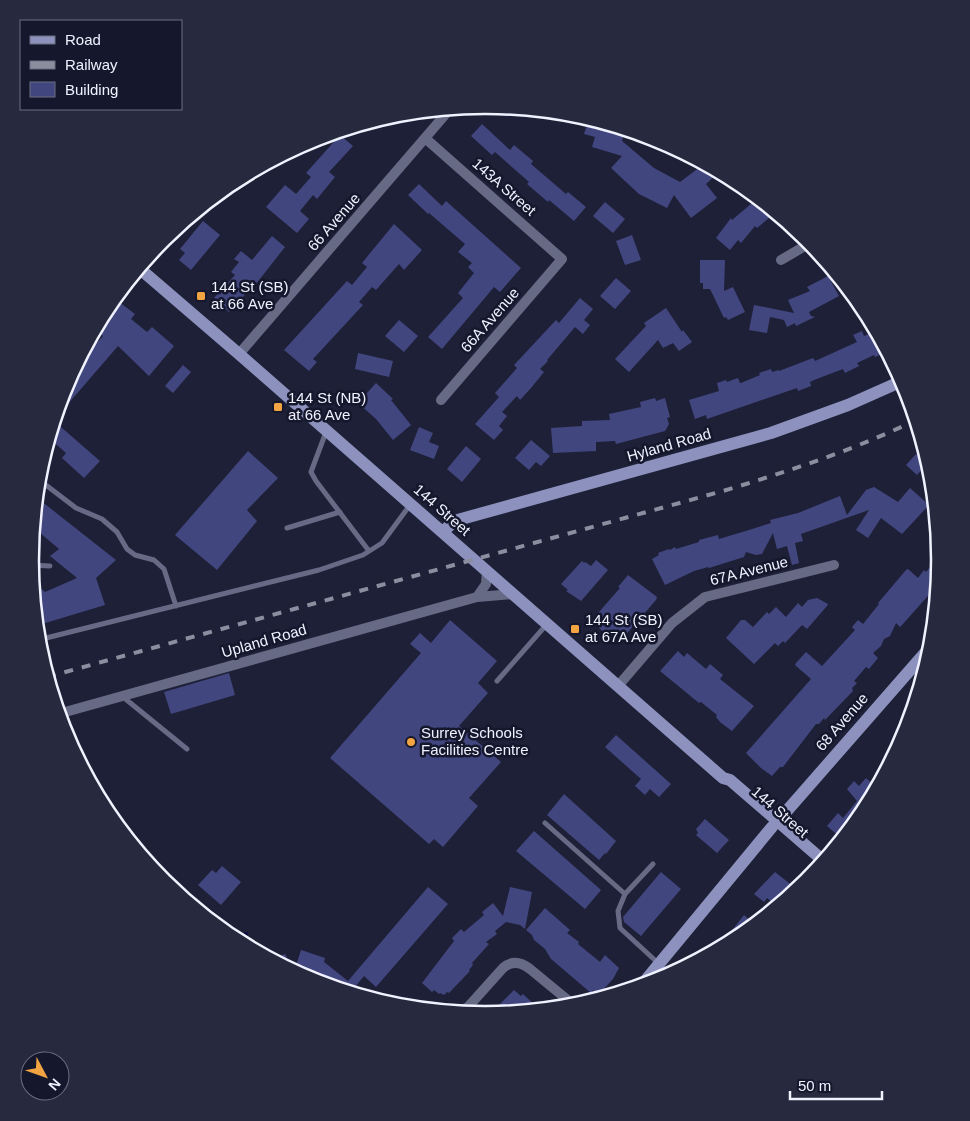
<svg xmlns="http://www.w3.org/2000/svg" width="970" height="1121" font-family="Arial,sans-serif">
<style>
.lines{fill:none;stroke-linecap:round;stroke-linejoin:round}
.stream{stroke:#0f093d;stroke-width:4}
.building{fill:#42467f}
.lane{stroke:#666a85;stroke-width:5}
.street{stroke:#666a85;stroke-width:10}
.secondary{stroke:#8c92bd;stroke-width:12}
.rail{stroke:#8c8ea0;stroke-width:4;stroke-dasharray:9 9;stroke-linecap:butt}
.poi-dot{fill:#f3a442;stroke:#15172d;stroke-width:2}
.labels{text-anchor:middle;stroke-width:5;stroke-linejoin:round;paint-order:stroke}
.street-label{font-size:15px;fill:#f0f2ff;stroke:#15172d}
.poi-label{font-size:15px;fill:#f0f2ff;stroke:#15172d;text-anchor:start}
.rim{fill:none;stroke:#f0f2ff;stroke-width:2.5}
</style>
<rect width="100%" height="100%" fill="#1e2037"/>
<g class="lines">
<!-- stream -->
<path class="stream" d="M240,943L246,934"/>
</g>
<!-- building -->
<path class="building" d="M589,119L625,130L622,141L654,168L680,182L704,164L719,172L706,184L717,198L691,218L674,195L667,208L639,194L611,168L622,156L592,147L595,137L584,134Z
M482,124L510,150L514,145L533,161L531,164L566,194L568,192L586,207L574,221L549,200L548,202L527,184L529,182L495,152L492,155L471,136Z
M340,135L353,146L329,172L335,177L317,199L313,195L300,211L309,219L297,233L266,207L285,185L296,194L311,177L306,173Z
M419,184L442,206L446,201L521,268L500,292L494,287L442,349L428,337L463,298L458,293L474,273L468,267L472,263L458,252L465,244L429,213L428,214L408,195Z
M758,198L775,213L757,228L755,226L741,243L738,240L730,250L716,238L731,218L732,220Z
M605,202L625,219L613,233L593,216Z
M203,221L220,235L191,270L179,260L185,253L180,249Z
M394,224L422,250L404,270L399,264L376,290L372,287L359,302L363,305L313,359L317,362L309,371L284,350L347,281L352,285L367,267L362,263Z
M632,235L641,260L625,265L616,241Z
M272,236L285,247L252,289L251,288L229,312L214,298L235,275L231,272L239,262L234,259L241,251L252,260Z
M700,260H725L724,291L733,287L745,312L728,320L726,317L724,318L710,289H703V283H700Z
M828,276L839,296L809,312L811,316L815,317L796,326L795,323L787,327L784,320L770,317L767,333L749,330L754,305L794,313L788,300L810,291L807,287Z
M616,278L631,291L615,309L600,296Z
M580,298L593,309L584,320L590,325L583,334L575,327L547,360L548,361L540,369L544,372L531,388L520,400L517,396L502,412L507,416L499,426L503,430L494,440L475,424L499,397L495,393L517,368L514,365L556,320L559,323Z
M115,299L135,314L131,319L147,332L152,327L174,346L149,376L118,346L55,419L65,386L76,366L103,336L95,329L107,307Z
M666,308L682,332L683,330L692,342L679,351L673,343L663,348L658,340L629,372L615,359L646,326L644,323Z
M399,320L418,336L404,352L385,336Z
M862,331L864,336L876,331L887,352L875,357L874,355L857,363L859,366L845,373L843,369L814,380L810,382L811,386L798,391L797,388L707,419L706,415L695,419L689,400L719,391L717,383L726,380L727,382L738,378L740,383H741L760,375L759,373L771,369L772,372L779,370V371L813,358L815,361L857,342L853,335Z
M358,353L393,361L389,377L355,369Z
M183,365L191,372L173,393L165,386Z
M376,383L393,399L391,400L411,425L393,440L376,419L358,403Z
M655,398L656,401L665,398L670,417L667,418L669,424L665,431L616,444L615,441L596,442V451L553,453L551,428L582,426V421L610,420L609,414L641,407L640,402Z
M54,421L100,461L84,478L62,458L66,453L49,438Z
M419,427L433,433L429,442L439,446L434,459L410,450Z
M531,440L550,456L541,466L536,462L529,470L515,458Z
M466,446L481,459L462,482L447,469Z
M248,451L278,478L247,510L257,521L217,570L175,535Z
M916,454L927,464L917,475L906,465Z
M874,487L898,502L910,488L929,505L902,534L881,518L868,538L856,530L869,510L801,534L803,541L795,543L799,563L792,565L787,546L777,549L773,533L762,554L756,555L746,552L744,557L709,568L708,567L694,571L665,585L652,559L659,555L658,553L669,549L670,550L675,547L676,549L699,542V540L718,535L719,539L749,530L771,523L770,520L798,513L840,496L847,515L866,490Z
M36,497L116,560L96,578L105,605L42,624L34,599L32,581L45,592L77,578L50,556L59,549L33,527Z
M940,556L937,588H935L902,625L900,627L896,623L890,636L884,639L881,646L873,653L878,658L869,669L866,667L854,681L857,683L852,688L853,691L825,720L824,718L819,724H816L783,767H780L772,776L761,768L746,753L811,679L795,665L796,663L806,652L822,666L855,630L852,627L858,620L863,624L879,604L878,603L906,570L908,569L918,578L924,570L926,572Z
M596,560L608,570L581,601L566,591L568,590L561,584L582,561L584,563L585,562L591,566Z
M628,575L657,597L656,600L622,639L620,637L615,643L595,624L596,623L592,620L620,588L618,587Z
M817,598L828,604L827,606L807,629L802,625L785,643L783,641L778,646L775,643L754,664L726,638L741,620H745L753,627L767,612L769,614L776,607L786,617L798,603L802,607L808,600Z
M450,620L497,661L478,683L488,693L459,726L501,762L469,798L478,806L443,847L434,839L429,844L330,758L421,653L410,644L420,633L431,643Z
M678,651L684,657L687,653L706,669L710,664L723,675L720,679L754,706L732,731L720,722L716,717L717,715L701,702L699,703L660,671Z
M229,673L235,695L171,714L164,692Z
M616,735L671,784L659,797L650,789L645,795L635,786L641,779L605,747Z
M866,778L877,788L863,814L842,839L827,826L838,813L843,818L857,801L847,789L854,781L859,786Z
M564,794L616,841L606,854L605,853L599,860L547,815Z
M705,819L729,840L717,853L696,835L698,833L696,829Z
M534,831L601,890L585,909L516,851Z
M222,866L241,882L221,905L198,885L212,870L216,873Z
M661,872L681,889L641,936L624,922L623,917Z
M775,872L798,890L780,904L776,900L773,903L767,898L764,902L754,894Z
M428,887L448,904L376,987L364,976L355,987L367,998L311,981L294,972L301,950L325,958L324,962L348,981Z
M510,887L532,892L525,929L520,925L506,922L495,931L497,934L486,942L489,944L472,963L473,965L469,970L470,971L449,993L447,992L444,995L440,993L439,994L434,990L432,992L422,983L454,941L452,938L461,929L464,932L484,915L482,912L493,903L503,916Z
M545,908L570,930L567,933L579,942L578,944L600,962L605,955L619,968L613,979L598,995L593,990L591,993L551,959L545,949L534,940L532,935L526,930Z
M744,915L755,925L738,939L716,951Z
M285,954L294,972L271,960Z
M514,990L521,996L523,994L540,1010L492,1015L499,1008L497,1007Z"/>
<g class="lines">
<!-- lane -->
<path class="lane" d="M326,432L311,472L316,481L369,551
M38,479L76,508L102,519L117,532L127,549L135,555L154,560L164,569L176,606
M287,528L340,512
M30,565L50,566
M38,640L319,570L363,555L382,543L410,505
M497,681L547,624
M123,697L187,749
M545,823L625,894
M653,864L625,894L618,911L620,928L658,963"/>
<!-- street -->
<path class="street" d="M425,138L562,259L441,400
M781,260L810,243
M239,354L450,109
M477,597L486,584L487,571
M618,686L672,623L705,597L834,565
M58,714L477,597L513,594
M457,1013L468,1007L503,968C512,960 521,962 530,969L575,1006"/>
<!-- secondary -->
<path class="secondary" d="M139,268L239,354L723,778L730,780L819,857L822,864
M443,532L454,521L771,433L848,405L902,381
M778,821L932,645
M640,987L772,827"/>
<!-- rail -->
<path class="rail" d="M47,677L723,491C789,471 854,450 916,420"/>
</g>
<!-- markers -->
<g class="poi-dot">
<rect x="196" y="291" width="10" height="10" rx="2.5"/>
<rect x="273" y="402" width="10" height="10" rx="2.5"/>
<rect x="570" y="624" width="10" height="10" rx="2.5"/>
<circle cx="411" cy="742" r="5"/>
</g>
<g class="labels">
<!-- street labels -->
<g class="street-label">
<text transform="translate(504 187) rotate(41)" y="5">143A Street</text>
<text transform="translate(334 222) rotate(-49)" y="5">66 Avenue</text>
<text transform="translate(490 320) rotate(-49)" y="5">66A Avenue</text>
<text transform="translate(669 445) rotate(-16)" y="5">Hyland Road</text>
<text transform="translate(442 510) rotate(41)" y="5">144 Street</text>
<text transform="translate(749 571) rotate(-14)" y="5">67A Avenue</text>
<text transform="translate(264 641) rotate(-16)" y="5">Upland Road</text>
<text transform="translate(842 722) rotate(-49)" y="5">68 Avenue</text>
<text transform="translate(780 812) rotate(41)" y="5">144 Street</text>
</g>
<!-- poi labels -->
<g class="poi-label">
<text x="211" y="292">144 St (SB)<tspan x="211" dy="17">at 66 Ave</tspan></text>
<text x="288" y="403">144 St (NB)<tspan x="288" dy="17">at 66 Ave</tspan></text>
<text x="585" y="625">144 St (SB)<tspan x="585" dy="17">at 67A Ave</tspan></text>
<text x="421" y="738">Surrey Schools<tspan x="421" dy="17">Facilities Centre</tspan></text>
</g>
</g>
<!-- crop -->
<path d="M0 0H970V1121H0ZM39 560a446 446 0 1 1 892 0a446 446 0 1 1-892 0Z" fill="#27293e" fill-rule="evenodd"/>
<path class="rim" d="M39 560a446 446 0 1 1 892 0a446 446 0 1 1-892 0Z"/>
<!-- legend -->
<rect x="20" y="20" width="162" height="90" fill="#15172d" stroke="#6d6f81"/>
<rect x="30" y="36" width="25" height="8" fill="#8c92bd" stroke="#6d6f81"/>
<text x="65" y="45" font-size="15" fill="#f0f2ff">Road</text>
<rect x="30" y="61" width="25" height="8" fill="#8c8ea0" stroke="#6d6f81"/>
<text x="65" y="70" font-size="15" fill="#f0f2ff">Railway</text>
<rect x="30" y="82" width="25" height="15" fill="#42467f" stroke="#6d6f81"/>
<text x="65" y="95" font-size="15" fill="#f0f2ff">Building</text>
<!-- north arrow -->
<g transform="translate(45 1076) rotate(131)"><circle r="24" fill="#15172d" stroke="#6d6f81"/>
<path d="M0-4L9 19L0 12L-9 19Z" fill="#f3a442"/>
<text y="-8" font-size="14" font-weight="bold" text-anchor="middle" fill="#f0f2ff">N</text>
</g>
<!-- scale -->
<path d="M790 1091v8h92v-8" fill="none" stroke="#f0f2ff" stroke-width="2.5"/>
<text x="798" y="1091" font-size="15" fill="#f0f2ff" stroke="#15172d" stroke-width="4" paint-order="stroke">50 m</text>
</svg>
